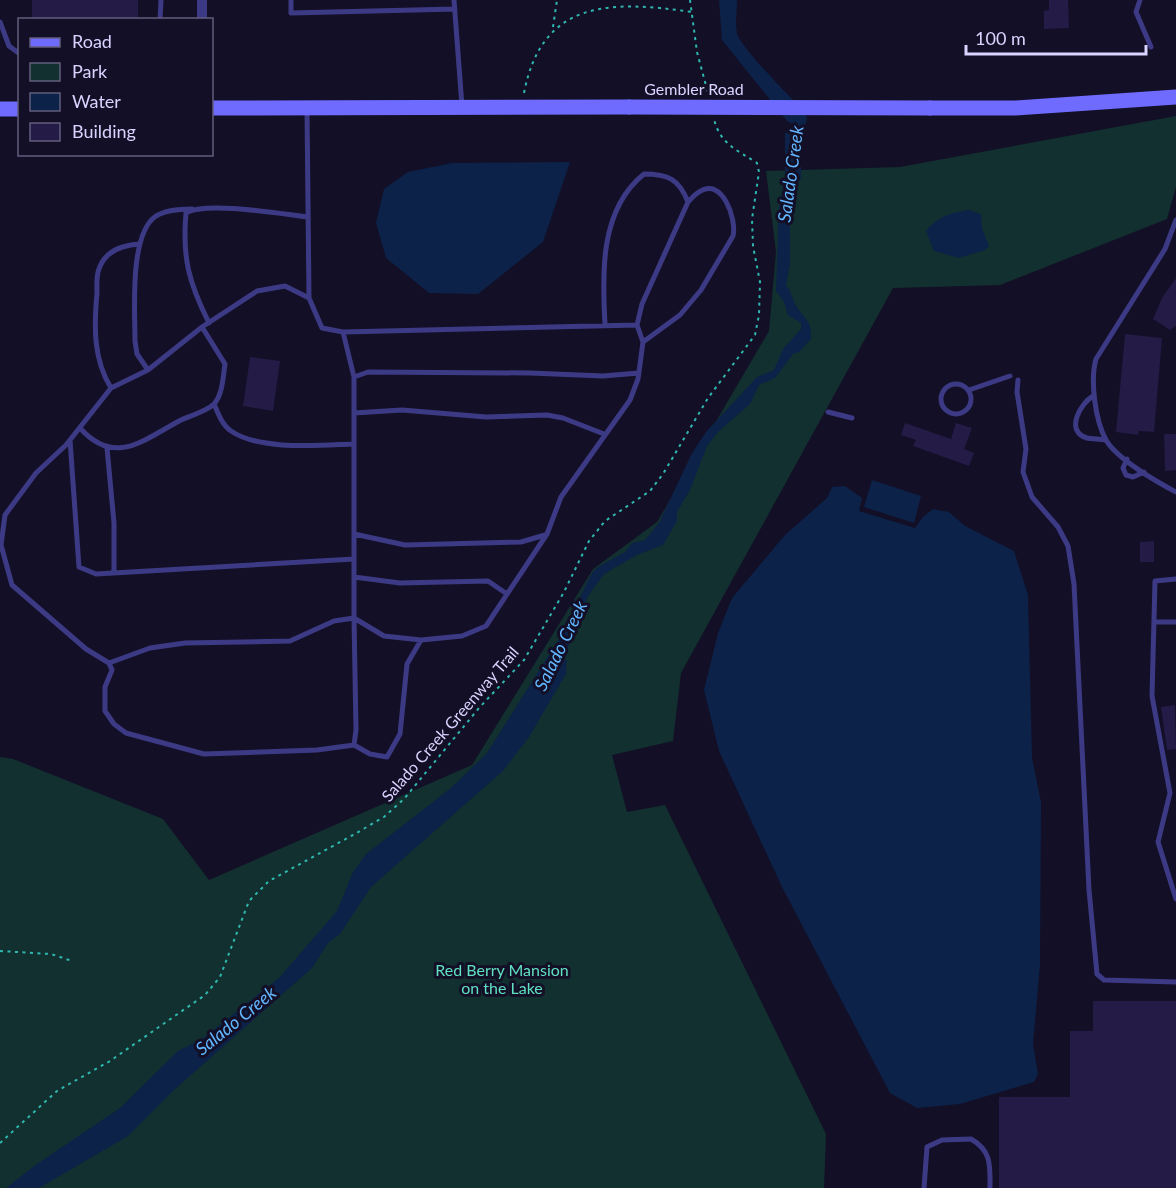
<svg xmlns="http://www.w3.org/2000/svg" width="1176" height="1188" font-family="Lato,sans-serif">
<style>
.green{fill:#12302f}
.water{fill:#0c2248}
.building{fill:#241b47}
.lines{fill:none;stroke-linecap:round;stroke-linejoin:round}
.path{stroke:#2fb8b0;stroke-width:2;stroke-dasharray:3 4.5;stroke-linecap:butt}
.lane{stroke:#3d3a85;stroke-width:5}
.street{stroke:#3d3a85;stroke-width:10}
.secondary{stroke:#6f6bff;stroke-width:15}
.secondary-bridge{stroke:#6f6bff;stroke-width:15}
.labels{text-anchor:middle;stroke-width:6;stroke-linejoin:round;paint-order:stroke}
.street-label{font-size:16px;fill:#d9d4ff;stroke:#130f26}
.park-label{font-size:16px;fill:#5fe0c0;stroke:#130f26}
.water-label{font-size:18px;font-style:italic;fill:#62b6ff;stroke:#130f26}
</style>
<rect width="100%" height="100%" fill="#130f26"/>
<!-- green -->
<path class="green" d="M1176,116V187L1167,219L1000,285L893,288L681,673L673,741L612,755L627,812L665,805L826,1134L824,1188H0V757L13,759L163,819L209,880L472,765L593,569L657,522L769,331L776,252L766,171L900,167Z"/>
<!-- water -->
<path class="water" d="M719,0H737C737,11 735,23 737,33C740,47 792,99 805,112L807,118L801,144V178L790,190L787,202L790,218V264L786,285C792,292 792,299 797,307C805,321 812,319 811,339L799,352L793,354L775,378L759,385L750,404L719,431L707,446L690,490L677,512V521L663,545L637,555L604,574L588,596L569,645L563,653L562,659L564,661L567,659L566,674L529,737L503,771L371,887L340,934L328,943L312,968L174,1090L128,1136L39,1188H6L37,1164L120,1108L178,1051L202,1039L279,978L337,911L353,872L366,854L451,788L487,753L559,639L592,573L598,567L625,552L632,543L645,540L659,523L692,453L706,432L757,377L774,370L783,349L801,329V323L788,315L784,302L776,291L779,206L785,177V133L792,129L793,124L787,121L722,40Z
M570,162L543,242L478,294L429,293L386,258L376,223L384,189L408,172L452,163Z
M969,210L981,214L982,228L989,246L985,250L959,258L934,251L926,231C939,216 950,213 969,210Z
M872,480L921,496L914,523L864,507Z
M845,486L862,498L859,511L915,528L923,517L933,509L949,512L965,526L1014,551L1028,595L1032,758L1041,802L1040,965L1033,1044L1038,1074L1034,1082L960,1104L917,1108L890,1093L782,887L719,751L704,690L718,633L732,598L785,535L827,498L832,487Z"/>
<!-- building -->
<path class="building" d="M32,0H138V20H32Z
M1049,0H1068L1069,28L1044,29V11L1049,10Z
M1176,278V326L1170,330L1153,319L1162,298Z
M1125,334L1162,338L1154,432L1139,431L1138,435L1116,432Z
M250,357L280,361L273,411L243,406Z
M905,423L951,439L956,423L972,428L964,449L974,453L969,466L913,446L916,440L901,435Z
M1164,434H1176V470L1165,471Z
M1154,541V562H1140V542Z
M1175,705L1176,749L1167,750L1161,707Z
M1093,1001H1176V1188H999V1097H1070V1031H1093Z"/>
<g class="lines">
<!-- path -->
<path class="path" d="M690,0L697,52L708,93
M553,27L557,0
M524,93C542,0 609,0 692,12
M0,951L51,954L72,961
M0,1143L57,1091L110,1061L205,995L220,977L249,901L269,881L353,835L384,817L404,799L479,708L524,660L564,592L589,541L605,521L650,491L663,474L708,398L755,335L759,315L760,282L753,246L752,219L759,172L757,163C737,150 720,144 714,119"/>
<!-- lane -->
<path class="lane" d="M291,0V13L455,9
M454,0L462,106
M1140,0L1136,12L1151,47
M160,20L161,0
M0,22L9,46L20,54
M307,109L309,298L322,328L343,332L354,377V618L384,636L421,640L462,636L486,626L547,534L561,497L630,400L638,379L643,342L637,325L343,332
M1176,220L1165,249L1096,359C1090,380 1095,420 1106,440C1117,459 1157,482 1176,492
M309,298L285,286L257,291L202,327L148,370L111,388L66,445L36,473L5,515L1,545L12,585L86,649L109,663L150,648L185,643L290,641L334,621L354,618L356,730L354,745
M209,323C189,283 182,258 186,213C206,201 281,214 308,217
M605,324C602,273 600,209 644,174C668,174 679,179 688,202L642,304L637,325
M643,342L680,315L701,290L733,236C737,219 722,176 699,192C695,194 691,199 688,202
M148,370L137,354L135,341C135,312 129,234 156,216C166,210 180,209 192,209
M354,377L368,372L530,373L603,376L639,373
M1018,380L1017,392L1026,449L1023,472L1032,497L1058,527L1068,546L1074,584L1089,890L1097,974L1104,980L1176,982
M941 399a15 15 0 1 1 30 0a15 15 0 1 1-30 0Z
M111,388C93,359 94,326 97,293C97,286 96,276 99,269C105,251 123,245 140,244
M969,390L1010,376
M1093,396C1081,403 1064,431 1087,438C1092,439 1100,439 1106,440
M214,404C218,413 222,425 231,431C260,451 321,445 354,444
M828,412L852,418
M354,413L402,410L486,417L547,415L563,418L604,434
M80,428C115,467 143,440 181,420C190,416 207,411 214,404C223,394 223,376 225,364L202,327
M70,440L79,567L96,574L354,559
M107,448L114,523V573
M1127,459L1123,468L1126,475L1133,477L1144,472
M354,534L405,545L521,542L545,535
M354,577L400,583L488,581L507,594
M1176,579L1155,581L1152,696L1170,793L1158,842L1176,899
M1154,622H1176
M109,663L112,670L105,687V711L114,724L126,733L204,754L317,750L354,745L370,754L387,757L400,734L407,664L421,640
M924,1188L927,1147L942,1140L971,1139C992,1151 990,1166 990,1188"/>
<!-- street -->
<path class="street" d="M202,20V0"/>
<!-- secondary -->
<path class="secondary" d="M212,108L629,107
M930,108H1015L1176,97
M0,109H20"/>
<!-- secondary-bridge -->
<path class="secondary-bridge" d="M629,107L930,108"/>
</g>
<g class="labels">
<!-- street labels -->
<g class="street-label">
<text x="694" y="95">Gembler Road</text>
<text transform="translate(450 724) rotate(-49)" y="6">Salado Creek Greenway Trail</text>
</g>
<!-- park labels -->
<g class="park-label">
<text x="502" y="976">Red Berry Mansion<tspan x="502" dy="18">on the Lake</tspan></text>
</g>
<!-- water labels -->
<g class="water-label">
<text transform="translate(791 174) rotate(-82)" y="6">Salado Creek</text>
<text transform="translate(561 646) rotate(-64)" y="6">Salado Creek</text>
<text transform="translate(236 1021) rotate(-39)" y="6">Salado Creek</text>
</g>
</g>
<!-- legend -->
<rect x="18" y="18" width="195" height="138" fill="#130f26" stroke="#625e7d" stroke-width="1.5"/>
<rect x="30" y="38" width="30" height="9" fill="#6f6bff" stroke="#625e7d" stroke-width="1.5"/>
<text x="72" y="48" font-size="18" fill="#d9d4ff">Road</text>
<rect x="30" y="63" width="30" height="18" fill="#12302f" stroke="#625e7d" stroke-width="1.5"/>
<text x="72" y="78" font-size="18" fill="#d9d4ff">Park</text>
<rect x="30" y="93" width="30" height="18" fill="#0c2248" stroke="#625e7d" stroke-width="1.5"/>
<text x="72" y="108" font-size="18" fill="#d9d4ff">Water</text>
<rect x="30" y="123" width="30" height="18" fill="#241b47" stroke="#625e7d" stroke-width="1.5"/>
<text x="72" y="138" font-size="18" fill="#d9d4ff">Building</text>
<!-- scale -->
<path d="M966 45v9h180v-9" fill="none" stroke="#d9d4ff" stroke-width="3"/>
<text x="975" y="45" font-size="18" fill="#d9d4ff" stroke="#130f26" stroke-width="4.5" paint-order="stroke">100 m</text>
</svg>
